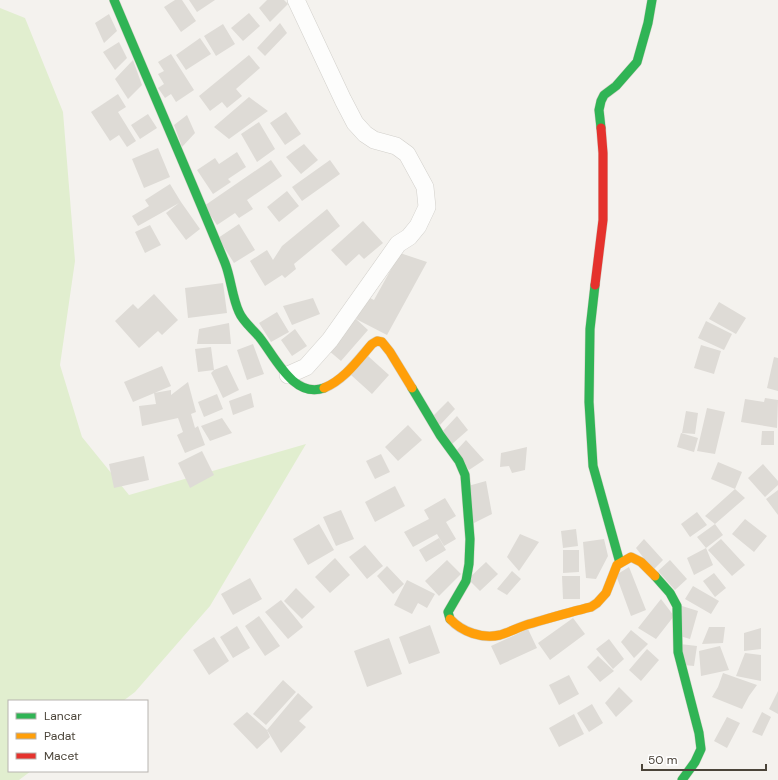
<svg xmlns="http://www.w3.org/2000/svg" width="778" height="780" font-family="'DM Sans',sans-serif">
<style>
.green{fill:#e1eecf}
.building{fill:#dedbd6}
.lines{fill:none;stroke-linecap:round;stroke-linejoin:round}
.street-casing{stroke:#d2d0cb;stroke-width:18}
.fast-casing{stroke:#d3cfc5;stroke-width:10}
.slow-casing{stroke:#d3cfc5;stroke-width:10}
.jam-casing{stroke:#d3cfc5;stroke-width:10}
.street{stroke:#fdfdfc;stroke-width:17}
.fast{stroke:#30b455;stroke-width:9}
.slow{stroke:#ff9f0a;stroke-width:9}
.jam{stroke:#e5322d;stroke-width:9}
</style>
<rect width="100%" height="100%" fill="#f4f2ee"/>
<!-- green -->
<path class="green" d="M0,8L25,18L63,112L75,261L60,365L82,437L129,495L306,444L210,606L135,692L123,701H9V771H31L19,780H0Z"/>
<!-- building -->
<path class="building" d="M175,0H182L196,21L181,32L164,7Z
M189,0H215L197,12Z
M267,0H284L288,4L270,22L259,8Z
M249,13L260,26L243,41L231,28Z
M109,14L117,31L104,43L95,23Z
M280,23L287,33L265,56L257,48Z
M223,24L235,44L216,56L204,36Z
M200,38L211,54L186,70L176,55Z
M119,42L127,58L115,70L103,52Z
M171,54L194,90L176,102L171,94L165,98L158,88L164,84L158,74L164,71L158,62Z
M249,55L260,68L236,89L242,96L227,108L222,102L210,111L199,96Z
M133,60L142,85L128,99L115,79Z
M118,94L126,107L118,112L136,141L127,147L119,135L110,141L91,112Z
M249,97L268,111L229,139L214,127Z
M286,112L301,134L285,145L270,123Z
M148,114L157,128L140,139L131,125Z
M187,115L195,133L182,147L174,125Z
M259,122L275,149L257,162L241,134Z
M304,144L318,160L301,174L286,157Z
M158,148L170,177L144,188L132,159Z
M237,152L246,167L228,179L231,182L213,194L197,170L215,158L219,164Z
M271,160L282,176L247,200L253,209L239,218L235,213L217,225L204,206Z
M330,160L340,174L302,201L292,187Z
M170,184L181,202L200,229L186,240L166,213L179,203L138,226L132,216L149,206L145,200Z
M287,191L299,206L279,222L267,207Z
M327,209L340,226L294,264L296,269L285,278L282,275L265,286L250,261L267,250L273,260L282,246Z
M363,221L383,243L364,259L359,254L346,266L331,250Z
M239,224L255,250L234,263L218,238Z
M150,225L161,245L145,253L135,232Z
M400,253L427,262L387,335L356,319L368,330L341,361L328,350L356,319L368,297L374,300Z
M223,283L227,313L188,318L185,288Z
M154,294L178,320L162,335L158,331L139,348L115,321L133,304L138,309Z
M313,298L320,314L292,325L283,306Z
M719,302L746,318L736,334L709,319Z
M277,312L289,332L271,342L259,323Z
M706,321L732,334L724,350L698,338Z
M229,323L231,344H197L199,329Z
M295,329L307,346L292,356L281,340Z
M253,344L264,374L247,380L237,350Z
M701,345L721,351L714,374L694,368Z
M211,347L214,370L227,365L239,390L223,398L211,373L214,370L198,372L195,349Z
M368,356L389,375L372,394L351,375Z
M774,357L778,358V391L767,388Z
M162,366L171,386L133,402L124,382Z
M188,382L196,412L191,414L195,428L198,426L205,445L185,453L177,435L183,432L178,418L142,426L139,406L156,404L154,393L171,390V395Z
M251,393L254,407L233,415L229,401Z
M217,394L223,409L204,417L198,402Z
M765,398L778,400L777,428L741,422L745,399L764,402Z
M448,401L455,409L440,425L432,417Z
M707,408L725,412L715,454L697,451Z
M686,411L698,413L695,434L682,433Z
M457,416L468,430L452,444L442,432Z
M222,418L232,433L210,441L201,426Z
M408,425L422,440L398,461L385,447Z
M762,431H774V445H761Z
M681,433L698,438L694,452L677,447Z
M466,440L484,460L469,470L456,451Z
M527,447L525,470L512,473L509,466L500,467L501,453Z
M202,451L214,475L190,488L178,463Z
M381,454L390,472L375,479L366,461Z
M144,456L149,480L114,488L109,464Z
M718,462L742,472L735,489L711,479Z
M763,464L778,481V485L765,497L748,478Z
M486,481L492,514L472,524L468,486Z
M395,486L405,506L375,522L365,502Z
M735,489L745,498L715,524L705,516Z
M778,490V515L766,499Z
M445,498L456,516L446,522L456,539L444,546L437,534L413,547L404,532L429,519L424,510Z
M341,510L354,539L336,546L323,517Z
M697,512L707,525L690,537L681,524Z
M745,519L767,536L754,552L732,534Z
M319,524L334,550L308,565L293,539Z
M715,524L723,535L706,548L697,537Z
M576,529L578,546L563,548L561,531Z
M520,534L539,542L519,571L507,557Z
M439,538L446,550L426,562L419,550Z
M604,539L608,556L596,579L586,578L583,542Z
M644,539L663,560L653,570L636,548Z
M721,539L745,565L732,576L708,550Z
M365,545L383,566L367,579L349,557Z
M706,548L713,565L694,575L687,558Z
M563,550H579V572L563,573Z
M335,558L350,575L330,593L315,577Z
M447,560L461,574L439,596L425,581Z
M670,560L687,579L675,590L658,571Z
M486,562L498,574L480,591L468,579Z
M387,566L404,584L393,594L377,576Z
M629,567L646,610L631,616L616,575Z
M512,571L521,579L507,595L497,589Z
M714,573L726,588L715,597L703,581Z
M562,576H580V599H563Z
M250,578L262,599L233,615L221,594Z
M407,580L435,594L427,608L418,603L412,614L394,605Z
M693,586L719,601L711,614L685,599Z
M296,588L315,607L302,619L284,601Z
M661,599L674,616L656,639L638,628Z
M281,600L303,627L288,639L265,612Z
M682,606L698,611L690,639L680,636Z
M259,616L280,646L265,656L245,626Z
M573,618L585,634L550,660L538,643Z
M430,625L440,653L409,664L399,637Z
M237,626L250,648L233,658L220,637Z
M709,627H725L723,643L702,644Z
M761,628V649L744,651V633Z
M528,629L537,648L500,665L491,646Z
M631,630L648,644L634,658L621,642Z
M214,637L229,661L209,675L193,650Z
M389,638L402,674L367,687L354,651Z
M609,639L624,659L613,669L596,649Z
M680,644L697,646L694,666L684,665Z
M720,646L729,670L701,676L699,651Z
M647,649L659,660L641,681L629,670Z
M745,653L761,655V681L736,676Z
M598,656L614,671L600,682L587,667Z
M723,673L757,685L749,696L742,709L712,697L718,687Z
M569,675L579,694L559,705L549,685Z
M283,680L296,692L266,725L253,714Z
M619,687L633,701L616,717L605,703Z
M778,691V714L769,709Z
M298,693L313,707L299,721L306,727L281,753L267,730Z
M592,704L603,723L589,732L577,713Z
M247,712L267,730L270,737L257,749L233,724Z
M762,712L771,717L762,736L752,732Z
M574,714L584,734L559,747L549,728Z
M727,717L740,723L727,748L714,741Z"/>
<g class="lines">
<defs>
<path id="street" d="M288,375L306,367L330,340L398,244L409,237L418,226L427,207L425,187L407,154L396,146L374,140L365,134L355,123L343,100L296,0"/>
<path id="fast" d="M114,0C151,88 189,175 225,263C231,278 232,297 239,312C243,322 254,330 260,338C275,357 294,399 324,388
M601,128L599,110L601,101L604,95L616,86L637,62L648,23L652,0
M595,285L590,329L589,402L593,466L620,563
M412,388L440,435L459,461L465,475L470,539L469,564L466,581L448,612L450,619
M655,576L670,593L677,606L678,652L699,733L701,749L695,762L682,780"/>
<path id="slow" d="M324,388C344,380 358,360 372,344L377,341L382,342L390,352L412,388
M450,619C462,632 482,639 500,635C510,632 519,627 529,624C550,618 570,612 591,607L597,603L606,593L617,565L631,557L641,562L655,576"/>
<path id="jam" d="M595,285L603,220V153L601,128"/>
</defs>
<!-- street casing -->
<use href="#street" class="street-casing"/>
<!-- fast casing -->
<use href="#fast" class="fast-casing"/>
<!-- slow casing -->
<use href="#slow" class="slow-casing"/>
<!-- jam casing -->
<use href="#jam" class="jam-casing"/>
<!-- street -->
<use href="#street" class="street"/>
<!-- fast -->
<use href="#fast" class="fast"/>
<!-- slow -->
<use href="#slow" class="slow"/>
<!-- jam -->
<use href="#jam" class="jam"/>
</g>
<!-- legend -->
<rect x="8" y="700" width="140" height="72" fill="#ffffff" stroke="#b7b4b0"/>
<rect x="16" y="713" width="20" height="6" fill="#30b455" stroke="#b7b4b0"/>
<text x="44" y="720" font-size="12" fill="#4b4439">Lancar</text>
<rect x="16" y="733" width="20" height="6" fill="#ff9f0a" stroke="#b7b4b0"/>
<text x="44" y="740" font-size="12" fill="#4b4439">Padat</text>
<rect x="16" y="753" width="20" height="6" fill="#e5322d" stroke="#b7b4b0"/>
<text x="44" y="760" font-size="12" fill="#4b4439">Macet</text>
<!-- scale -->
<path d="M642 764v6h124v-6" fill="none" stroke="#4b4439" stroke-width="2"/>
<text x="648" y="764" font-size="12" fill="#4b4439" stroke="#ffffff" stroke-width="3" paint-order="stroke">50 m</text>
</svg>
